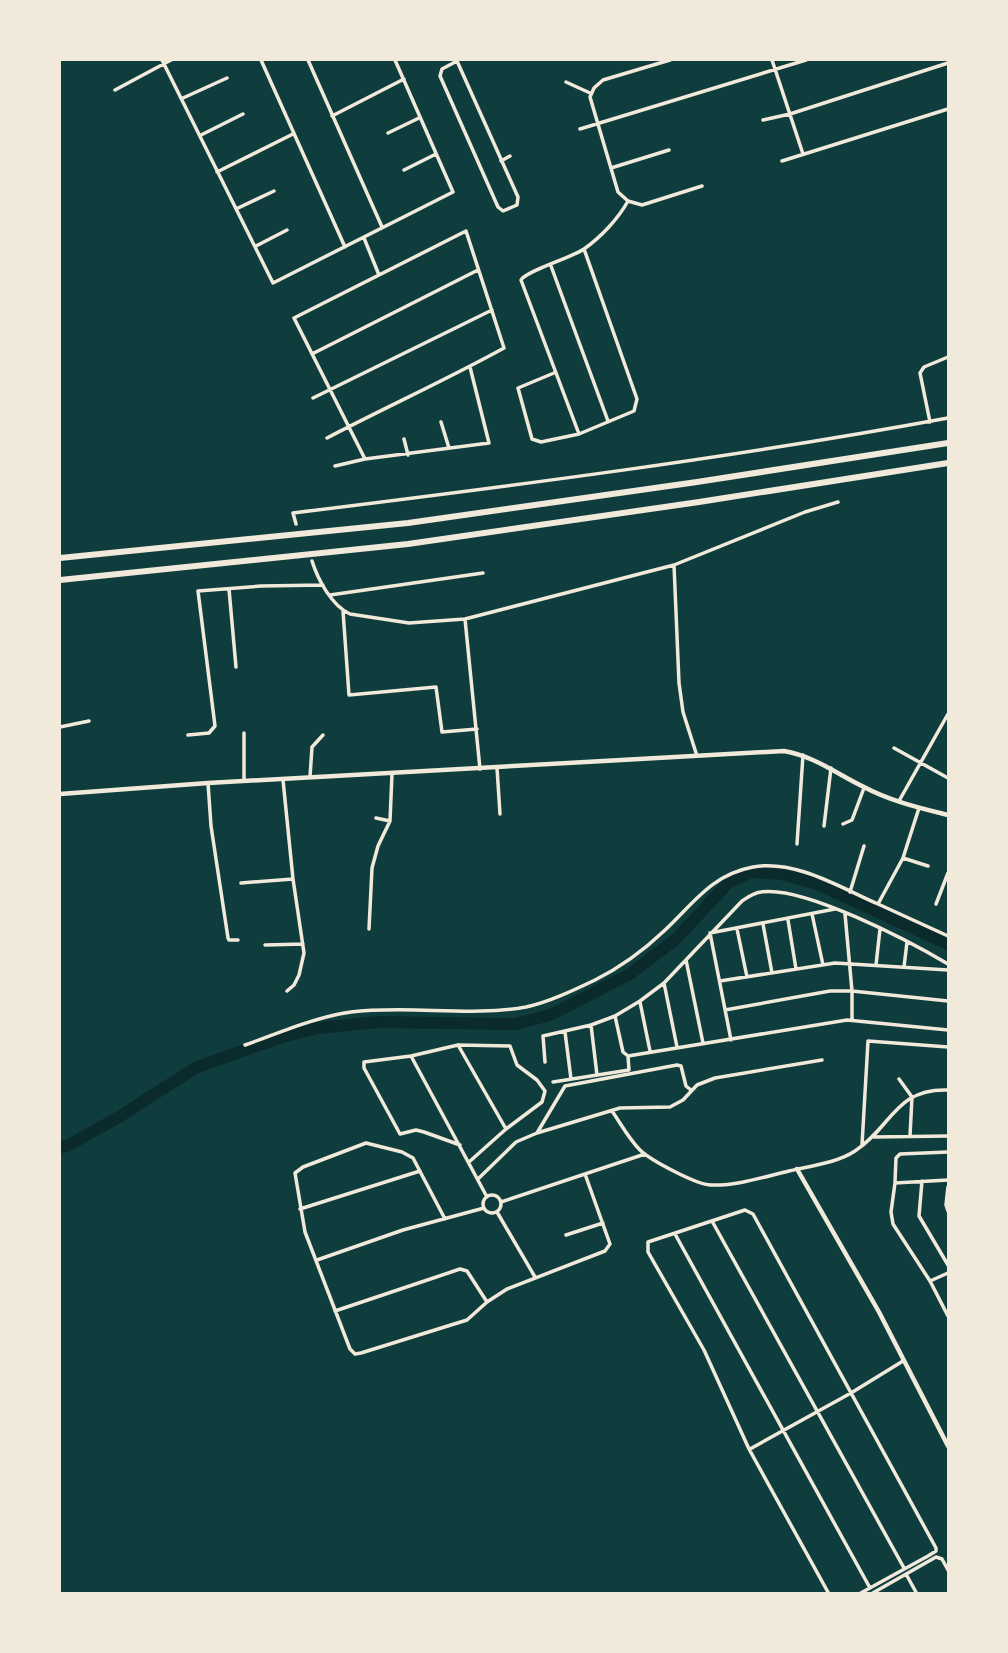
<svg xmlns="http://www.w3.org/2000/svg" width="1008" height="1653" font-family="'Noto Sans',sans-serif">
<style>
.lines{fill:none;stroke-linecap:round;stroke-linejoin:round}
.river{stroke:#0a2a2b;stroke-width:12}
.minor{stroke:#f1e9da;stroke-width:3.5}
.tertiary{stroke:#f1e9da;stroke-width:4.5}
.secondary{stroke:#f1e9da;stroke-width:4.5}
.motorway{stroke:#f1e9da;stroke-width:6}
</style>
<rect width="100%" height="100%" fill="#0f3d3e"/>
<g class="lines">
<!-- river -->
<path class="river" d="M60,1147L67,1146L119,1117L195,1068L279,1038L317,1028L378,1022L516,1024L550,1015L630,974L676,939L728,883L751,872L781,874L817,884L948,944"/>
<!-- minor -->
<path class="minor" d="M162,60L273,283L453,192L395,60
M261,60L345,247
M308,60L382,227
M457,60V61L518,197L517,205L503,211L498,207L440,76L442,69L457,61
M670,60L603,80L594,88L590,97L618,192L628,201L642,205L702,186
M772,60L803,154
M566,82L590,93
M115,90L171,60
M183,98L227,78
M332,116L404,79
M763,120L790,114L948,63
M580,129L806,60
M388,133L419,118
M201,135L243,114
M501,161L510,156
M782,161L948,109
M611,168L669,150
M404,170L436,154
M217,172L293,134
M236,209L274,191
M364,238L379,275
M256,246L287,230
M551,266L608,421
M312,354L478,270
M554,373L518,388L532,439L541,442L579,434L634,411L637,399L584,249
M313,398L492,310
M441,422L449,448
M930,422L920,373L924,367L948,357
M579,434L521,280C526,271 571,258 584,249C601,237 618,219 628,201
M327,438C386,407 446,380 504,348L466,231L294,318C318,365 341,412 365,459
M404,439L408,455
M335,466L365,459L489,443L470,367
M296,524L293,513C512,486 731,458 948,418
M312,561C318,580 332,606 350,614L409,623L465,619L674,565L805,512L838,502
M674,565L679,683L683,712L697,756
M229,589L236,667
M330,595L483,573
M343,611L349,695L436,687L442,732L477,729
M465,619L480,769
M60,727L89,721
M244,733V780
M188,735L209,733L215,726L198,591L261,586L323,585
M894,748L948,778
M497,768L500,814
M310,777L312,747L323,735
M283,780L293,879L304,953L299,975L294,985L287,991
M208,783L211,826L228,938L229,940H238
M899,801L948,714
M376,818L390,821
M843,824L852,820L864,788
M824,826L831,768
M797,844L803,755
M903,858L928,866
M241,883L293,879
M850,892L864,846
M878,904L948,936
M936,904L948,873
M812,914L823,965
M845,914L852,991V1020
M788,920L796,969
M763,924L772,973
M369,929L372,868L378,846L390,821L392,774
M737,929L747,977
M265,945L303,944
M686,960L703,1043
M876,965L880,929
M904,967L907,942
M720,981L835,963L948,970
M664,983L677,1047
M640,1002L650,1051
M725,1010L830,991H852L948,1001
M615,1016L623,1052L628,1056L847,1020L948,1030
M591,1025L597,1075
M565,1032L571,1079
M731,1040L710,933L835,909
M245,1045C279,1033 315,1017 351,1012C408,1005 472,1017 526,1007C549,1002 574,990 595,980C621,967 644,950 664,931C694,903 711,875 753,867C795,859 841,888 878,904L903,858L919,808
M458,1045L506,1129
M411,1056L487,1197
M545,1062L543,1036L591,1025L615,1016L640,1001L664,983L742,901C748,897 753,893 761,892C803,885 911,942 948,964
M899,1079L912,1097L910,1136
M553,1082L629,1070L628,1056
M612,1111C621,1124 629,1139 640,1150C650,1160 697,1185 711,1185C736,1186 764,1177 789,1171C810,1166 837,1163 855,1151C892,1127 895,1088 948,1090
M537,1133L565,1086L677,1065L681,1066L686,1086L691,1090
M874,1137L948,1136
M460,1145L424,1132L416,1130L400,1134L364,1068V1062L411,1056L458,1045L510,1046L517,1065L537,1080L545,1091L542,1102L506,1129L469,1162
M862,1145L868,1041L948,1047
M479,1178L516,1142L537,1133L620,1108L670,1107L683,1100L697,1085L715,1078L822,1060
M948,1180L895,1183L891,1212L893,1224L930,1281L948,1316
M922,1181L919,1216L948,1265
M895,1182L896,1158L900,1154L948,1152
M948,1187L946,1205L948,1211
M483 1204a9 9 0 1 1 18 0a9 9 0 1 1-18 0Z
M501,1202L645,1154
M300,1209L420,1171
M497,1212L535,1277
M445,1219L413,1158L402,1152L366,1143L303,1167L295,1173L305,1232L350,1349L355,1354L361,1353L467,1320L487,1302L507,1289L605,1251L610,1244L585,1174
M712,1221L904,1568
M675,1234L870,1588
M566,1235L603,1223
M317,1260L403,1230L484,1208
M930,1281L948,1273
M335,1311L460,1269L467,1271L487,1302
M750,1449L851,1393L903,1361
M906,1574L917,1594
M829,1594L749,1449L704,1350L648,1252V1242L745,1210L753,1214L936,1548V1551L928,1556L859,1594
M871,1594L936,1557L942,1559L948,1570"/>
<!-- tertiary -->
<path class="tertiary" d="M797,1169L879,1312L948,1446"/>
<!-- secondary -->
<path class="secondary" d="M60,794L208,783L784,751C814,756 837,774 864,787C890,801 920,808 948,815"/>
<!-- motorway -->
<path class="motorway" d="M60,558L408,523L697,482L948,443
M60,580L408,544L699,502L948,463"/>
</g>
<!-- border -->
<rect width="1008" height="1653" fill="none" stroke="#f1e9da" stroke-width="122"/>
</svg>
